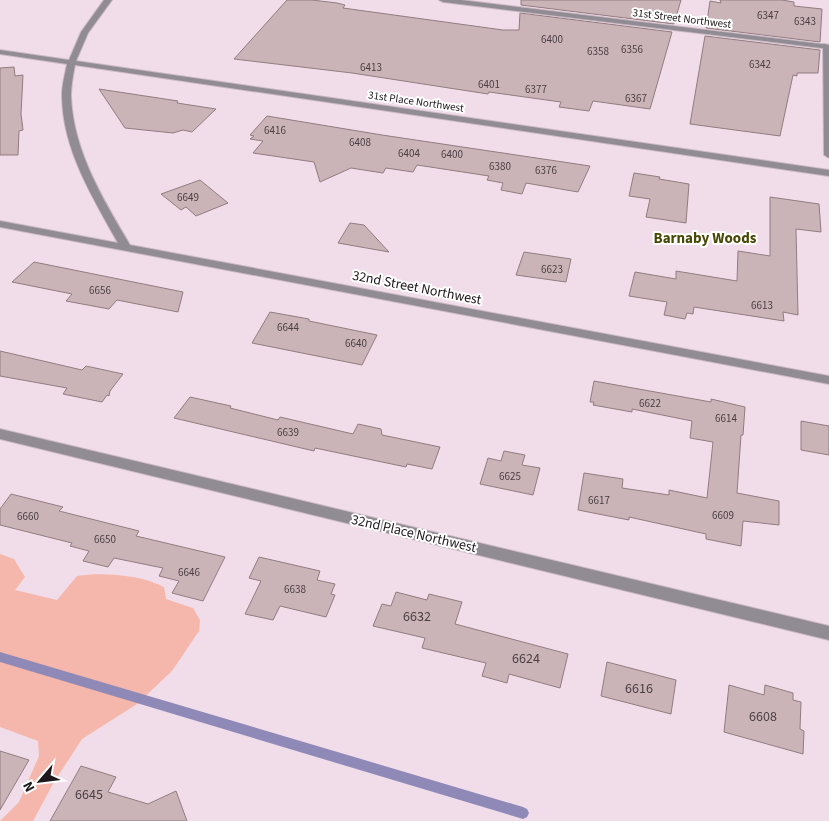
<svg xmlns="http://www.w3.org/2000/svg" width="829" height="821" font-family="'Source Sans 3',sans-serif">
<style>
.green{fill:#f5b7ab}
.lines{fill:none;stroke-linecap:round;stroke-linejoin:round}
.stream{fill:#8f89b7;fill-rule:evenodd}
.building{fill:#cbb4b8;stroke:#927c80}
.lane-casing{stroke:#cbb9c4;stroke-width:2}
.street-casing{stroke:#cbb9c4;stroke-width:2}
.lane{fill:#918c93;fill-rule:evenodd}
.street{fill:#918c93;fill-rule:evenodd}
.labels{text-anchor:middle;stroke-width:4;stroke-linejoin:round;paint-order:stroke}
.number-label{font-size:11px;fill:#493e42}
.far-street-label{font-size:11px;fill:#1e171b;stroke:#fff}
.street-label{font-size:14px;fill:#1e171b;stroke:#fff}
.near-number-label{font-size:14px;fill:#493e42}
.neighbourhood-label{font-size:15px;font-weight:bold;fill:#474706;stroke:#fff}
</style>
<rect width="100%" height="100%" fill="#f1dde9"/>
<!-- green -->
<path class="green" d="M0,554L14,559L25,577L15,590L57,600L77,576C102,572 141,575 164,587L166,599L193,608L200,620L199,631L172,671L137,704L82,739L54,782L33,821H0L19,802L39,756L38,741L0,727Z"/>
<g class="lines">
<!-- stream -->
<path class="stream" d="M0,652L523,807L527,809L529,813L527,817L523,819L0,662Z"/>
</g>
<!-- building -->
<path class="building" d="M287,0H312L337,3L345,5L343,8L503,30H519L520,13L672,32L650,109L593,101L589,111L559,107L561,102L489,92L488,94L352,73L234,59Z
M521,0H681L674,24L521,5Z
M720,0H782L794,2V6L822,9L820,42L706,28L710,1L721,3Z
M705,36L820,50L818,73H797V76L793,75L780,136L690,124Z
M14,67L15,76L23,75L21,114L23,130L19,131L18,155H0V68Z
M99,89L178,101L177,103L216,109L192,132L183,130L173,133L125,128Z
M267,116L382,135L590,166L578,192L526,183L522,194L501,190L503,183L487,180L489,176L417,165L413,172L386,168L383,173L351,168L320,182L314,162L253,153L263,141L250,139L254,136L250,135Z
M634,173L660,177L659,179L689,184L686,223L646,217L650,199L629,196Z
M200,180L228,203L196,216L186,207L181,210L161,194Z
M770,197L819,204L821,232L796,229L798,315L783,312L784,321L694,307L693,314L687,313L685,319L664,315L667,302L629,296L635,272L676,279V271L737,281L738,251L770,256Z
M350,223L364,225L389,252L338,243Z
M524,252L571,259L566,282L516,275Z
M34,262L183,292L178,312L117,300L109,309L66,301L72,294L12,282Z
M270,312L309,319V321L377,335L362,365L252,343Z
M0,351L82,370L86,366L123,374L110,391L109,396L107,395L102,402L63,394L67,388L0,376Z
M594,381L711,402V399L745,407L743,435H741L737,493L779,501V525L743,521L741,546L706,539V534L629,517V520L578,510L584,473L623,479L622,488L669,495V490L707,498L713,442L690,438L692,421L632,409V412L593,405L594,402H590Z
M190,397L231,406L230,408L278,420L280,417L353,434L358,424L381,429L382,435L440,447L432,469L407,464L406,467L315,448L314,451L174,418Z
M801,421L829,426V455L801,450Z
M504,451L525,455L522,465L540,468L533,495L480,484L488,458L501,461Z
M11,494L63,507L59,511L139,531L136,536L225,557L203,601L172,593L179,581L159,576L163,568L114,558L108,567L83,561L89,551L70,546L72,543L0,525V509Z
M259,557L320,571L317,580L335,584L331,594L335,595L326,617L280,606L273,620L245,614L261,581L249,578Z
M396,592L427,600L429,594L462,602L455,624L568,654L560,688L509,674L507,683L482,676L486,663L422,648L425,638L373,626L382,604L391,606Z
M607,662L676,680L671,714L601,696Z
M729,685L764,695L765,685L793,693V700L801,702L800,729L804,731L803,754L724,732Z
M0,751L29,760L0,810Z
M81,766L116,777L108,792L148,804L176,791L187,821H50Z"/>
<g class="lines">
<defs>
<path id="lane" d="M823,44L829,45V158L824,155Z"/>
<path id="street" d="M104,0H112L88,33L76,61L829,170V176L75,65C73,75 71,86 71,96C73,151 103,199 130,245L829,376V384L0,227V221L118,243C93,198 62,149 62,95C62,85 65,74 67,64L0,54V50L69,60L81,32Z
M439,0H461L829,45V49L443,2Z
M0,429L829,626V640L0,439Z"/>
</defs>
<!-- lane casing -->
<use href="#lane" class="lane-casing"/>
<!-- street casing -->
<use href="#street" class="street-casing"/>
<!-- lane -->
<use href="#lane" class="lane"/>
<!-- street -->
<use href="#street" class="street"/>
</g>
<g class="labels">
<!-- number labels -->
<g class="number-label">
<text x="768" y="19">6347</text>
<text x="805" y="25">6343</text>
<text x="552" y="43">6400</text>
<text x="632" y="53">6356</text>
<text x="598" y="55">6358</text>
<text x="760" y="68">6342</text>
<text x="371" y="71">6413</text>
<text x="489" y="88">6401</text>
<text x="536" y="93">6377</text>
<text x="636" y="102">6367</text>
<text x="275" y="134">6416</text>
<text x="360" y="146">6408</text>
<text x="409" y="157">6404</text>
<text x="452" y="158">6400</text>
<text x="500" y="170">6380</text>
<text x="546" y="174">6376</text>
<text x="188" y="201">6649</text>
<text x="552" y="273">6623</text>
<text x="100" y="294">6656</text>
<text x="762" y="309">6613</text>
<text x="288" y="331">6644</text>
<text x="356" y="347">6640</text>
<text x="650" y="407">6622</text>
<text x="726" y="422">6614</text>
<text x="288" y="436">6639</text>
<text x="510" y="480">6625</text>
<text x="599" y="504">6617</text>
<text x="723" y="519">6609</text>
<text x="28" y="520">6660</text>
<text x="105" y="543">6650</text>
<text x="189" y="576">6646</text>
<text x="295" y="593">6638</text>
</g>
<!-- far-street labels -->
<g class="far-street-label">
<text transform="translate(682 18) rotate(7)" y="4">31st Street Northwest</text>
<text transform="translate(416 101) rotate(8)" y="4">31st Place Northwest</text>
</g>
<!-- street labels -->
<g class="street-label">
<text transform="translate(417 287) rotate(11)" y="5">32nd Street Northwest</text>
<text transform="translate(414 533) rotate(13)" y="5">32nd Place Northwest</text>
</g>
<!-- near-number labels -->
<g class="near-number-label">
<text x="417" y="621">6632</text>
<text x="526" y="663">6624</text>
<text x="639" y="693">6616</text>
<text x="763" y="721">6608</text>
<text x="89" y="799">6645</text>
</g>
<!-- neighbourhood labels -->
<g class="neighbourhood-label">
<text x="705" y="243">Barnaby Woods</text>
</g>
</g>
<!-- north arrow -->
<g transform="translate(40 781) rotate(242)" stroke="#ffffff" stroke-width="4" paint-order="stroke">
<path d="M0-4L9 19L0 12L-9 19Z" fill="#1e171b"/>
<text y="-8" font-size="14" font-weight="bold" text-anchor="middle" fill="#1e171b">N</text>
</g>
</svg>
